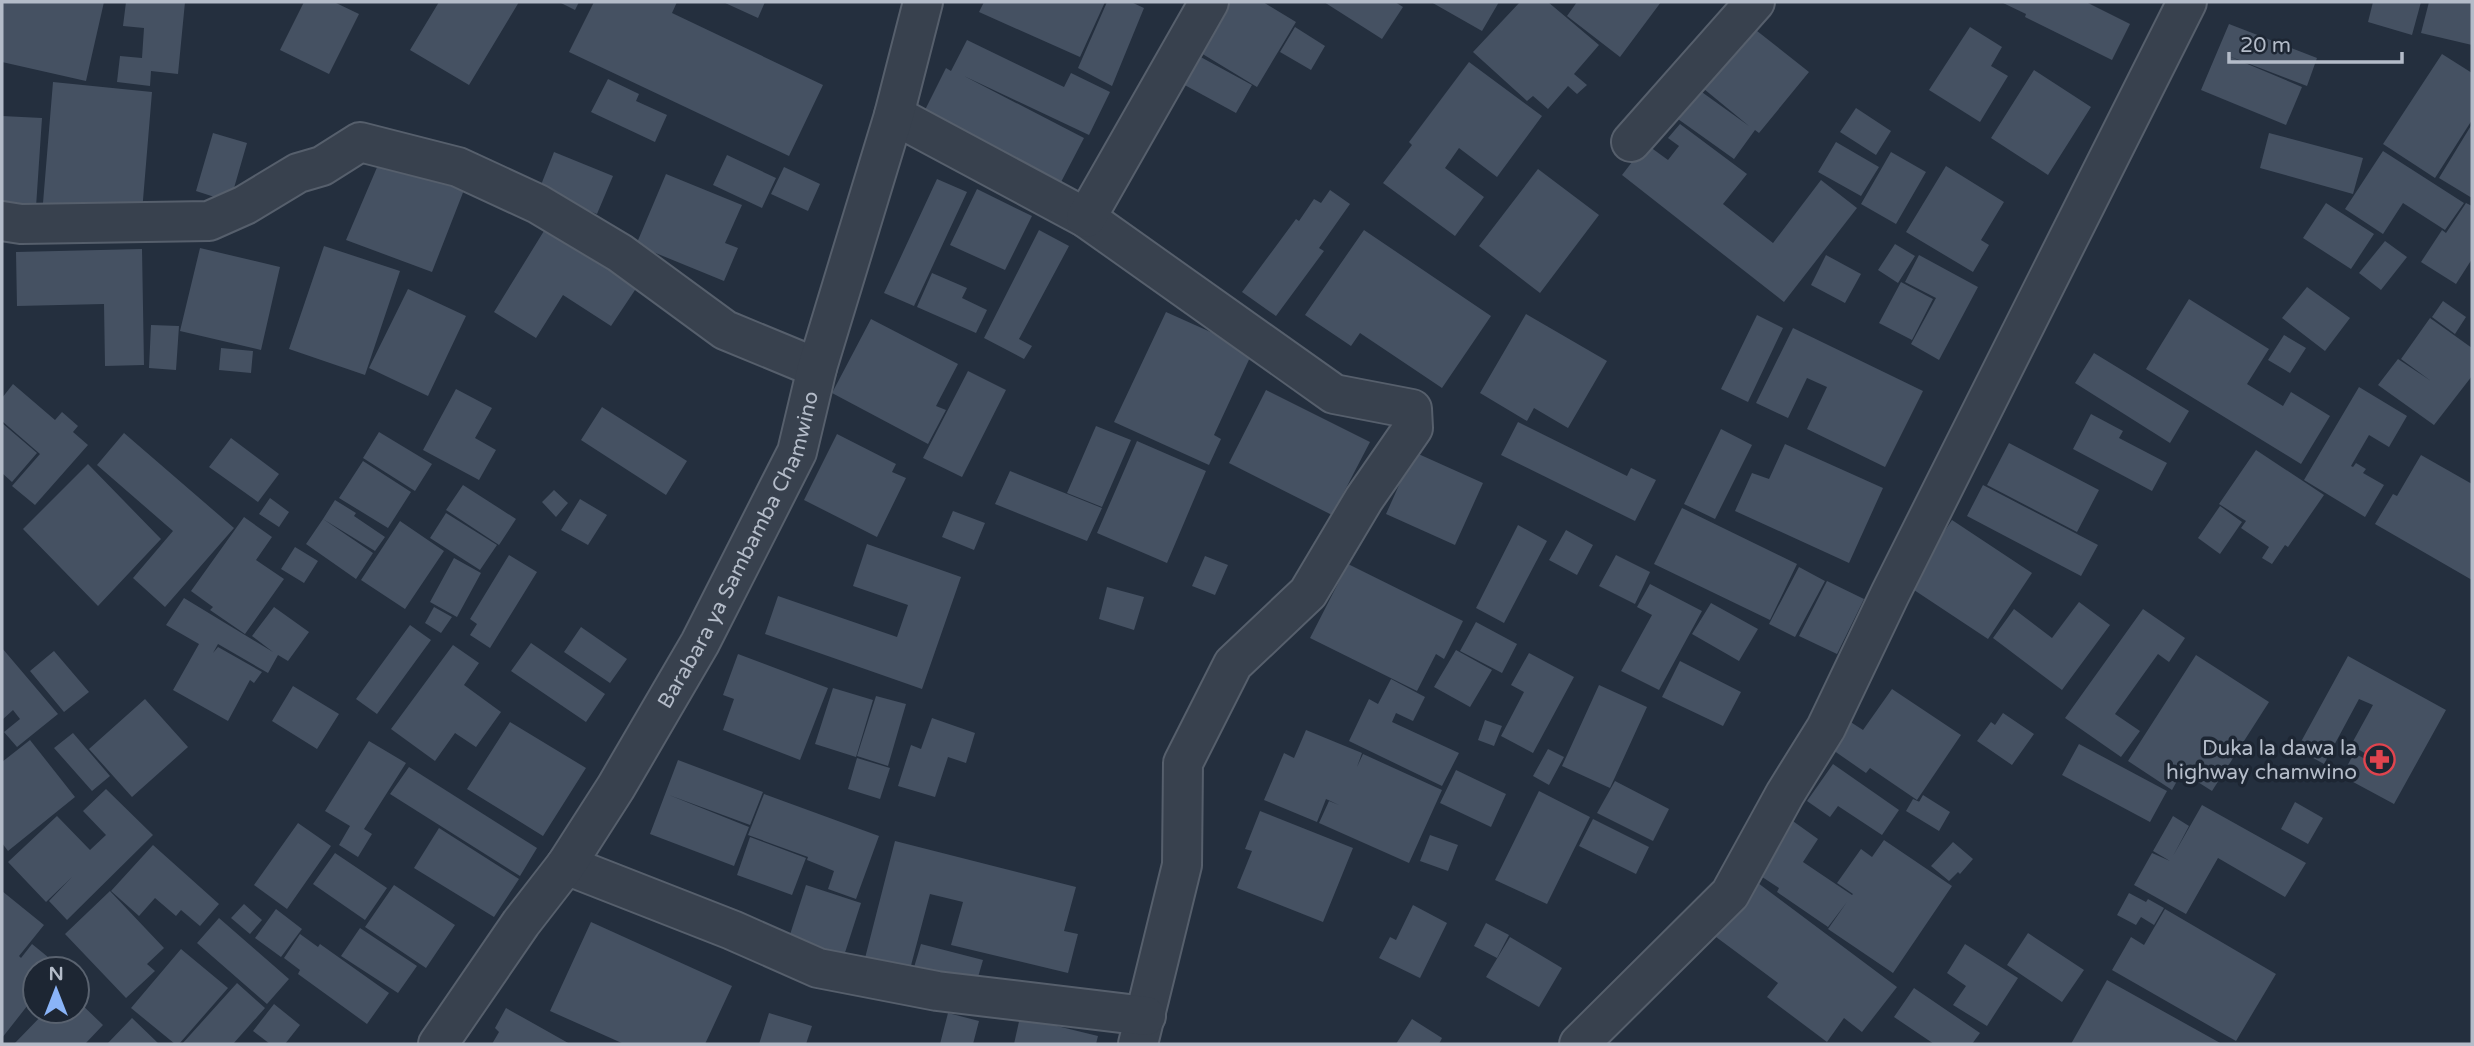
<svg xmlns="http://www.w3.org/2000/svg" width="2474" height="1046" font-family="'Varela Round',sans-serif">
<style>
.building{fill:#455162}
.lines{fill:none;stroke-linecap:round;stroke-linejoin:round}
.minor-casing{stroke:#565f6c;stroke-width:42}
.minor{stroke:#38414e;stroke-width:38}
.labels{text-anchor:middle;stroke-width:7;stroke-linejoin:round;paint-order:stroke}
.street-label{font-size:21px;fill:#b4bcc9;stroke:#1d2633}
.poi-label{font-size:21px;fill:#b4bcc9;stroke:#1d2633;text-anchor:end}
</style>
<rect width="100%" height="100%" fill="#242f3e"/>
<!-- building -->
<path class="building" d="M2,2H104L86,81L2,62Z
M126,2H185L178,74L151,71L150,86L117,82L120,56L142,58L144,28L123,26Z
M304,2H334L359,14L329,74L280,50Z
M439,2H519L469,85L410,50Z
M559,2H579L575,10Z
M594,2H677L672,13L823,85L789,156L569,52Z
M723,2H765L758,18Z
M984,2H1105L1080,57L979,12Z
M1107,2H1131L1144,8L1112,86L1078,68Z
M1226,2H1263L1296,22L1257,87L1196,50Z
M1324,2H1395L1403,7L1382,39Z
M1431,2H1499L1482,31Z
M1520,2H1548L1599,45L1574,74L1587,85L1577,94L1568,86L1548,109L1533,96L1527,101L1473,52Z
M1577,2H1661L1620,57L1567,16Z
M2001,2H2086L2130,24L2112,60L2025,17L2026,14Z
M2373,2H2421L2412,35L2368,22Z
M2429,2H2472V45L2421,33Z
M2229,24L2317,58L2307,86L2226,55L2302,87L2286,125L2201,90Z
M1295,27L1325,46L1311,70L1280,52Z
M1752,27L1809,72L1759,133L1755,130L1734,159L1678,119L1699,90L1749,126L1704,89Z
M1970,27L2002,47L1991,66L2008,76L1980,122L1929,90Z
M967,40L1064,87L1071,73L1110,92L1089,135L964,76L1084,138L1060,184L923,114L946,68L951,71Z
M2442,54L2472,73V120L2435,178L2383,144Z
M1197,55L1252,85L1236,113L1181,83Z
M1469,62L1542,116L1497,177L1459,148L1445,168L1484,197L1455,236L1383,183L1412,145L1409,142Z
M2034,70L2091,107L2048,175L1991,138Z
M608,79L639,94L636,101L667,115L655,142L591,112Z
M53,82L152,92L142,212L43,203Z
M1856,108L1891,131L1876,155L1840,132Z
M2,116L42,118L36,207L2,205Z
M1680,124L1747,174L1723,204L1773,243L1821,180L1857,208L1784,302L1622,175L1646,144L1668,160L1679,146L1668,138Z
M2472,124V198L2439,178Z
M213,133L247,143L230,202L196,191Z
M2269,133L2363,158L2353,194L2260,168Z
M1836,142L1879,167L1861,196L1818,172Z
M2383,151L2464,203L2445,230L2403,203L2383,234L2345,209Z
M554,152L613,176L597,214L539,190Z
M1891,152L1926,172L1896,224L1861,204Z
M727,155L776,178L762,208L713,185Z
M381,158L464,190L432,272L346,240Z
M1946,166L2004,202L1981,240L1989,245L1973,272L1906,232Z
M784,167L820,184L808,211L771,194Z
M1538,169L1599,215L1540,293L1479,246Z
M666,174L742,205L725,243L738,248L724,281L636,245Z
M937,179L967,192L914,306L884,293Z
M977,189L1032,216L1005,270L950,245Z
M1330,190L1350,204L1319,248L1324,251L1276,316L1242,292L1296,219L1299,221L1314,199L1321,203Z
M2326,203L2374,234L2351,269L2303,238Z
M2466,203L2472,206V259L2456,284L2421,262L2442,230L2446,233Z
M547,226L639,284L611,326L563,295L536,338L494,312Z
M1039,230L1069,246L1019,339L1032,346L1024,359L984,338Z
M1364,230L1491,316L1442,388L1360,333L1351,346L1305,315Z
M2385,241L2407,257L2381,290L2359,273Z
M1895,244L1915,256L1898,283L1878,270Z
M324,246L400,271L365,375L289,349Z
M200,248L280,267L261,350L180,331Z
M142,249L144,365L105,366L104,304L17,306L16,252Z
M1826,255L1861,274L1845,303L1811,285Z
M1919,255L1978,287L1939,360L1911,344L1936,298L1905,282Z
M932,273L967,288L962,298L987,310L976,333L917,307Z
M1901,282L1933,299L1912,340L1879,323Z
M2307,287L2350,318L2325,351L2282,318Z
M408,289L466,316L428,396L369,368Z
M2189,299L2269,349L2247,384L2283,406L2291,392L2330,416L2301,464L2146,369Z
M2443,301L2466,317L2455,334L2432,317Z
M1166,312L1253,351L1214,435L1221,439L1209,465L1114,422Z
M1526,314L1607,361L1568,428L1534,408L1527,421L1480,393Z
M1757,315L1783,328L1748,402L1721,389Z
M2430,318L2472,348V376L2434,425L2378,385L2398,359L2431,381L2401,359Z
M871,319L958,364L936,406L946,410L928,444L832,393Z
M151,325L179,326L176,370L149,368Z
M1793,328L1923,391L1885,467L1807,429L1827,387L1807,378L1788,418L1756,403Z
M2284,335L2306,348L2290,373L2268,360Z
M221,348L253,351L251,373L219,370Z
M2094,353L2189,411L2170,443L2075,383Z
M968,371L1006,390L962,477L923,458Z
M13,384L55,420L62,412L78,426L73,432L88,445L35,505L12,486L40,454L2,421V398Z
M2359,387L2407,416L2389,447L2369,435L2351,466L2353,467L2356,463L2366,469L2363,473L2384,485L2365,517L2304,480Z
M456,389L492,408L475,438L496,450L479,480L423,450Z
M1266,390L1370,442L1332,515L1229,463Z
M602,407L687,461L666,495L581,440Z
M2091,414L2123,431L2119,438L2167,463L2152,491L2073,449Z
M1518,422L1627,476L1631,468L1656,480L1635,521L1501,455Z
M2,423L37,453L12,482L2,473Z
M1096,426L1131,440L1102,507L1067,493Z
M1721,429L1752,445L1715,519L1684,504Z
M379,432L432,464L415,491L363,458Z
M124,433L234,528L165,607L133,578L173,531L97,465Z
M837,434L896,464L892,472L906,478L877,537L804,500Z
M231,438L279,474L258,502L209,467Z
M1137,441L1206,471L1167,563L1097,533Z
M2009,443L2099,490L2077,532L1987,485Z
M1785,444L1883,488L1849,563L1735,511L1752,473L1769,479Z
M2256,450L2324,495L2288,547L2285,545L2272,564L2262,558L2269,547L2241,528L2246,521L2219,504Z
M1414,452L1483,483L1455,545L1386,514Z
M2421,455L2472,484V580L2375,524L2393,494L2397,496Z
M363,461L411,492L388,528L339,498Z
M88,464L161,539L98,606L23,529Z
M1010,471L1102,508L1087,541L995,504Z
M463,485L516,519L499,545L446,510Z
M1983,485L2098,545L2081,576L1967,516Z
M554,490L568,503L556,517L542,502Z
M270,498L289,512L279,527L259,514Z
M580,499L607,515L588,545L561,530Z
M335,500L356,513L354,516L385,537L375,551L323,519Z
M2220,506L2242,522L2220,554L2198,538Z
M1682,508L1797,564L1770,620L1654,564Z
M953,511L985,523L974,550L942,537Z
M446,513L497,545L480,570L430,538Z
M244,517L272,537L256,560L284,579L245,634L210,610L213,607L191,591Z
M323,519L373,553L356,579L306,544Z
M1952,520L2032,573L1988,639L1908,586Z
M400,521L444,551L405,609L361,580Z
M1518,525L1547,541L1504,623L1476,608Z
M1566,530L1593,545L1577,575L1549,560Z
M867,544L961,577L922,689L765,634L778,596L897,637L908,605L853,586Z
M295,547L318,561L304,583L281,569Z
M509,555L537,572L490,648L470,635L477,624L470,619Z
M1616,555L1650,572L1635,604L1599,586Z
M1205,556L1228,565L1215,595L1192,586Z
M454,558L481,573L457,617L430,602Z
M1348,564L1463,621L1444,659L1436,654L1417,691L1310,638Z
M1799,567L1825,581L1795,637L1769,624Z
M1827,581L1864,599L1837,654L1799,636Z
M1650,584L1702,611L1659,690L1621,671L1652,615L1637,607Z
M1107,587L1144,597L1134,630L1099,619Z
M184,598L273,652L252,636L274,607L309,632L288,661L278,655L268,673L218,644L213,653L218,647L262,672L254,683L250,680L228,721L173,690L199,644L166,625Z
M2079,602L2110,625L2062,690L1993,638L2014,609L2052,638Z
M1711,603L1758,629L1739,661L1692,634Z
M434,607L452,617L441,633L425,623Z
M2143,609L2185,638L2169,662L2158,654L2115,714L2140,731L2121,757L2065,718Z
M1476,622L1517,644L1502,673L1460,651Z
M410,625L431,640L377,714L356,699Z
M581,627L627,659L610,683L564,652Z
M531,643L605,694L586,722L511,671Z
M453,645L479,663L464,685L501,712L476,747L455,733L435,761L391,729Z
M2,648L58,714L17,747L4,732L20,719L13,710L2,720Z
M1456,650L1492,670L1470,707L1434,687Z
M54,651L89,692L64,712L30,671Z
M1529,653L1574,677L1533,753L1501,736L1524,692L1511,685Z
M738,654L828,688L800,760L723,730L734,699L723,695Z
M2196,655L2269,702L2212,791L2182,772L2172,790L2128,761Z
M2348,656L2446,710L2394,804L2342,776L2354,753L2382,768L2385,765L2351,745L2373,705L2359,699L2324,764L2297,749Z
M1680,661L1741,692L1723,726L1662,697Z
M1391,679L1425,697L1413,721L1396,713L1392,722L1459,753L1442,786L1349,741L1369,699L1378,704Z
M1599,685L1647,707L1610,788L1562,766Z
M293,686L339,714L317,749L272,721Z
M833,688L873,700L856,757L815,744Z
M1892,689L1961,735L1917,800L1870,768L1866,773L1830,748L1849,721L1863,730Z
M876,696L906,704L888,766L857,756Z
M145,699L188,747L132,797L89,749Z
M2003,713L2034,734L2012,765L1977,741L1991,722L1995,725Z
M932,718L975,733L966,763L948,757L935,797L898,786L911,745L921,749Z
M1485,720L1502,726L1494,746L1478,740Z
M510,722L586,768L543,836L467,789Z
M1306,730L1362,753L1357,767L1363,754L1442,790L1409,863L1319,823L1329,801L1339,805L1326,799L1317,822L1264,800L1284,753L1294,758Z
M73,733L110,776L92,791L54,748Z
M30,740L75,797L8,851L2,843V762Z
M369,741L406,763L364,829L372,834L358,857L339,845L350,826L325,811Z
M2079,744L2167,791L2150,822L2062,775Z
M1548,749L1564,757L1549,785L1533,776Z
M857,758L890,768L880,799L848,789Z
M678,760L763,792L750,825L669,795L749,827L734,866L650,834Z
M1833,764L1899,810L1882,835L1838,806L1830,817L1807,801Z
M409,767L537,848L520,876L390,794Z
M1456,770L1506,794L1491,827L1440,803Z
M1615,781L1669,809L1653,841L1597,813Z
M106,789L153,835L67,920L49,901L72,877L46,902L8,862L57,816L90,850L106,835L83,811Z
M1539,791L1590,817L1547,904L1495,880Z
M764,794L879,836L856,899L828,889L834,871L807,860L808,857L748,835Z
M1923,795L1950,812L1939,831L1906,811L1913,799L1922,803L1919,802Z
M2295,802L2323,818L2308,844L2281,829Z
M2202,805L2306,863L2285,897L2218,858L2186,914L2134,885L2152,853L2170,861L2153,851L2173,816L2189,826L2173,856Z
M1260,811L1353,848L1323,922L1237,888L1252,851L1245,849Z
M1593,819L1649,847L1636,874L1579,846Z
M1790,819L1818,839L1803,862L1852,895L1853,894L1837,883L1861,849L1872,857L1884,840L1952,886L1893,973L1828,929L1847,902L1828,927L1777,892L1779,888L1753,871Z
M298,823L331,846L287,909L254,885Z
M439,828L519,879L494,917L414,868Z
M1430,835L1458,845L1448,871L1420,861Z
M750,837L806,858L792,895L737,875Z
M895,841L1076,887L1064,931L1078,934L1068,973L951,945L963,902L930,894L909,973L864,962Z
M1953,842L1973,859L1960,874L1958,872L1949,881L1931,866Z
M153,845L219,904L200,926L181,910L176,916L155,898L139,916L111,891Z
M335,853L387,888L365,920L313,884Z
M1750,877L1897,987L1862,1032L1844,1018L1827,1042L1767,997L1778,983L1708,931Z
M394,885L455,925L426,968L365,927Z
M806,885L861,903L841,965L786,947Z
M2,891L44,925L19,956L21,958L32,944L59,966L57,969H35V996L2,1038Z
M110,891L164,948L147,964L155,971L126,998L65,934Z
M2129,893L2146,902L2148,899L2164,908L2154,925L2141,917L2136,925L2117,915Z
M244,904L262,920L250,934L231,918Z
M1413,905L1447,923L1420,978L1379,958L1390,937L1396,940Z
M276,909L302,929L281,957L255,938Z
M2165,909L2276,974L2236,1041L2112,970L2131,937L2144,945Z
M219,918L289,979L267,1004L197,943Z
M591,922L732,986L705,1044H624L550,1011Z
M1486,923L1509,935L1497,958L1474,946Z
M360,928L417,966L398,993L341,956Z
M2028,933L2084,970L2062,1002L2007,965Z
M300,934L318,947L320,944L389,993L367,1024L298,974L300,970L284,958Z
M1510,937L1562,968L1539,1007L1486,977Z
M921,944L983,960L974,991L912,974Z
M1965,944L2018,978L1987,1026L1953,1005L1966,986L1947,973Z
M181,949L228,988L179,1044H175L131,1008Z
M2107,980L2222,1044H2071Z
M237,983L265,1008L233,1044H182Z
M1914,988L1980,1033L1972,1044H1934L1894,1017Z
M77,1000L103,1025L85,1044H14L46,1011H77Z
M274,1004L300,1025L285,1044H270L253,1031Z
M506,1008L570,1044H492L499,1032L495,1028Z
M769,1013L812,1026L806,1044H759Z
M948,1013L979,1021L973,1044H940Z
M1020,1017L1098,1036L1096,1044H1014Z
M132,1018L159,1044H107Z
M1412,1019L1442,1038L1439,1044H1396Z"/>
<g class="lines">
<defs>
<g id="minor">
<path d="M894,115L1086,218L1334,394L1412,409L1413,428L1364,499L1308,593L1233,664L1183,763L1182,865L1138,1044"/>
<path d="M1631,142L1755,2"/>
<path d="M1086,218L1209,2"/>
<path d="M2,221L21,224L209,221L245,205L298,173L322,166L360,142L458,167L538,204L620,253L725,330L817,368"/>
<path d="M566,865L732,930L818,968L937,991L1146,1016"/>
<path id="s1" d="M438,1044L521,923L566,865L616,787L700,643L797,452L817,368L894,115L923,2"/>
<path d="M1579,1044L1730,894L1785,794L1826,728L1890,594L2187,2"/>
</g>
</defs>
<!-- minor casing -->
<use href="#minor" class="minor-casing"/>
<!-- minor -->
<use href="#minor" class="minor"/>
</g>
<!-- icons -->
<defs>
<symbol id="pharmacy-ring" viewBox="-11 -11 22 22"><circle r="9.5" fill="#1d2633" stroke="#e0444e" stroke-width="1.5"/><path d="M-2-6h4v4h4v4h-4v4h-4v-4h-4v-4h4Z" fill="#e0444e"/></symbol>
</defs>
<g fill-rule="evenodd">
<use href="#pharmacy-ring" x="2362" y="742" width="35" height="35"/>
</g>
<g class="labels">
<!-- street labels -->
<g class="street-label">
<text dy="7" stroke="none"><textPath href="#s1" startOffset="581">Barabara ya Sambamba Chamwino</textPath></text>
</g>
<!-- poi labels -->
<g class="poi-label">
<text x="2357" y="755">Duka la dawa la<tspan x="2357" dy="24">highway chamwino</tspan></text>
</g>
</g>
<!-- border -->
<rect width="2474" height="1046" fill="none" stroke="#b4bcc9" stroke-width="7"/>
<!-- north arrow -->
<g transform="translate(56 990)"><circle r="33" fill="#1d2633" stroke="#59626f" stroke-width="2"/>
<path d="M0-5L12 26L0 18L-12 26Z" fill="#8ab4f8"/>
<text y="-10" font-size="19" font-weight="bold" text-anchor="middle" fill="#b4bcc9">N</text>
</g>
<!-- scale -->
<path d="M2229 52v10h173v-10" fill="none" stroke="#b4bcc9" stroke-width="3.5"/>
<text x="2240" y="52" font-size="21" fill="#b4bcc9" stroke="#1d2633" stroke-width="5" paint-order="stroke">20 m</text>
</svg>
